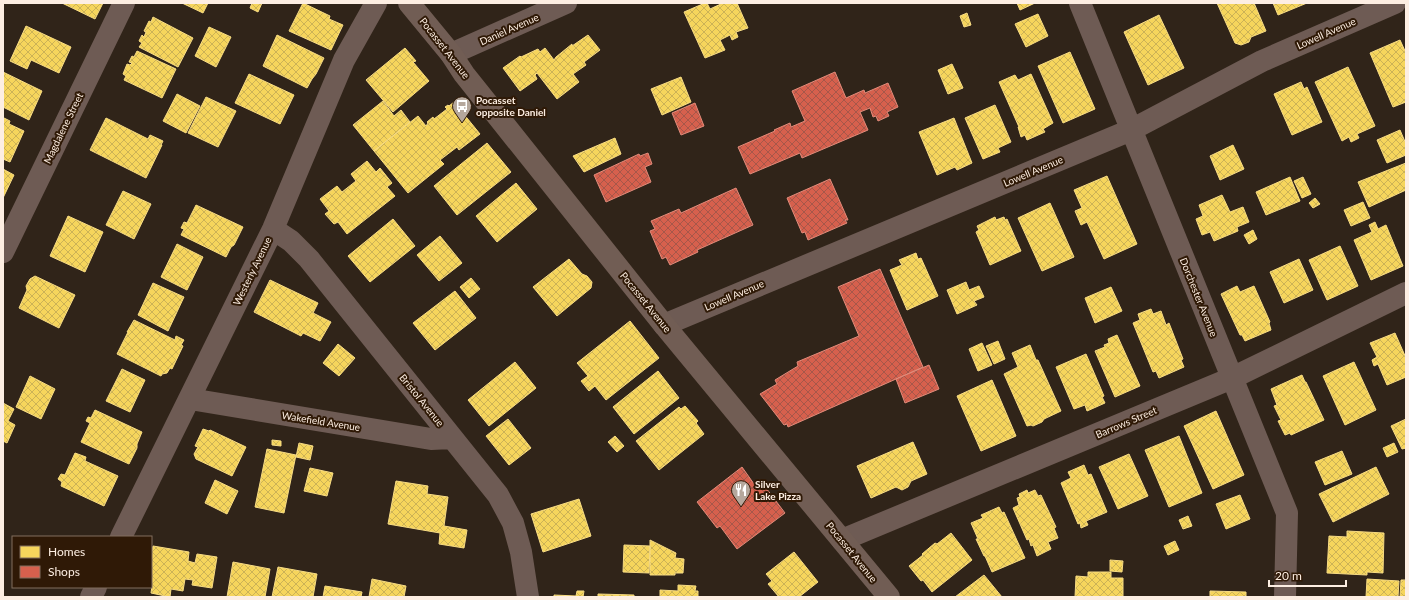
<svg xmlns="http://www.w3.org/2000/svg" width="1409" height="600" font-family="Lato,sans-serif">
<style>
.homes{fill:url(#homes-cross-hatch);stroke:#f8dc84}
.shops{fill:url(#shops-cross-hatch);stroke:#e28b7a}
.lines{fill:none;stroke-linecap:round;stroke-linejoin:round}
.minor{stroke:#6e5b54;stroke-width:22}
.secondary{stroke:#715d54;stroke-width:22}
.labels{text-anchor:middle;stroke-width:4;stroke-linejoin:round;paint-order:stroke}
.street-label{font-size:10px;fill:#fdeee2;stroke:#2f1906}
.poi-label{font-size:10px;font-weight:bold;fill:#fdeee2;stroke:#2f1906;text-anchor:start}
</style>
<defs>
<pattern id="homes-cross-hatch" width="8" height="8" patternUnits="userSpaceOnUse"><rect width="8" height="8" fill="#f6d55c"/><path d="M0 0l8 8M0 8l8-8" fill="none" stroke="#ccb256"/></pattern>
<pattern id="shops-cross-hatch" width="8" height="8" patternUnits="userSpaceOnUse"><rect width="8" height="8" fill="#d6604d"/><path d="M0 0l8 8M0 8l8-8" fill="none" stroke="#a6574a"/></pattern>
</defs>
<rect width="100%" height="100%" fill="#302419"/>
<!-- homes -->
<path class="homes" d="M62,3H103L95,19Z
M182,3H208L203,13Z
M252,3H262L258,12L250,8Z
M303,3L330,16L329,19L343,25L331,50L289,31Z
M705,3H707L710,9L723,3H737L748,28L736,32L738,37L732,40L730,35L720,40L725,50L705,58L684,12Z
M1017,3H1035L1020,10Z
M1217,3H1254L1266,31L1251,37L1249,42L1241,45L1235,43Z
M1273,3H1307L1278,15Z
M967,13L971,25L964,27L960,16Z
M1038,14L1048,36L1026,47L1015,24Z
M1159,15L1184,68L1148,85L1124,32Z
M153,17L193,38L178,67L139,47L142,43L139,41L142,35L144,37L146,32L144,31L149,21L151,22Z
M26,26L71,47L59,73L31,60L27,69L10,61Z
M209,27L231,37L216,67L195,56Z
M277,35L324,58L316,74L312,79L307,88L263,66Z
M588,35L600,50L584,62L586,65L573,74L579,82L557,99L537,73L535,75L537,79L520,91L503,68L520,56L521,57L538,49L540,52L545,48L554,60L556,57L572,44V46Z
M1400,40L1406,53V102L1393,107L1370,53Z
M405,48L416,61L413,62L429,81L393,112L366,80Z
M137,51L176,69L162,98L124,80L126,76L123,74L127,64L130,65L132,63L129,62L132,56L134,57Z
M1070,52L1095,109L1063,123L1038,66Z
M952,64L963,88L948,94L938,70Z
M1348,67L1375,126L1357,134L1359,138L1351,142L1349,137L1342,141L1315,82Z
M3,72L42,91L29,120L3,107Z
M249,74L294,95L280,124L235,103Z
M1031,74L1053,123L1043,129L1045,132L1027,140L1025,135L1021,137L1018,127H1019L999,82L1015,75L1018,80Z
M681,77L691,102L662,115L651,89Z
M1301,82L1304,89L1307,87L1322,122L1292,135L1274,94Z
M177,94L200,106L186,133L163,121Z
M206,97L236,111L218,147L188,133Z
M383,101L394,116L401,110L410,122L374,151L353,125Z
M454,102L480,134L459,150L457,147L440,160L444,164L408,193L374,151L418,116L426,126L428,123L427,122L433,117L434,119L447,109L445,107L448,105L449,106Z
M995,105L1011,142L998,148L1000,152L983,159L965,118Z
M4,118L10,121L9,124L24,131L10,162L3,159V121Z
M106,118L148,139L150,135L163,141L161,145H162L146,178L90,150Z
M954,118L972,163L957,170L955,167L937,175L919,132Z
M1400,130L1406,144V155L1387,163L1377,140Z
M615,138L621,154L584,172L573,156Z
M487,143L511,172L457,215L434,186Z
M1233,145L1244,169L1220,180L1210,156Z
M367,161L376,172L380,168L392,183L387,187L395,196L347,234L338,222L334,224L325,214L329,211L320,199L337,186L342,192L356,181L351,174Z
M1406,163V190L1369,207L1358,182Z
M3,169L14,175L3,198Z
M1107,176L1137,244L1104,259L1087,222L1081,225L1075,211L1082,208L1074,190Z
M1290,177L1300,201L1266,215L1256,192Z
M1303,177L1311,194L1302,198L1294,181Z
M516,183L537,209L497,242L476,216Z
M123,191L151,204L134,239L106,225Z
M1222,195L1230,212L1243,207L1249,222L1237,227L1238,231L1214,241L1210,232L1202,235L1196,219L1203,216L1199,205Z
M1315,198L1320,204L1313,208L1309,203Z
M1363,202L1370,218L1351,226L1344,210Z
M1050,203L1074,257L1042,271L1018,218Z
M196,205L243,227L234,245L231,247L226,257L181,235L184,229L181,228L184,222L187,223Z
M68,216L103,232L85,272L50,256Z
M995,217L996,220L1004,217L1005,220L1007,219L1021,251L990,265L976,232L979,230L977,226Z
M393,219L415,246L370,282L348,256Z
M1375,222L1378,229L1386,225L1403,266L1371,280L1354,240L1372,232L1369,225Z
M1253,230L1257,239L1249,244L1244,235Z
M440,236L462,263L439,281L417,255Z
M177,244L203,257L187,290L161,277Z
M1340,246L1358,286L1327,300L1309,260Z
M916,253L918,259L921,258L938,296L907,310L890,270L902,265L899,260Z
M569,259L582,274L587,276L592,282L591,288L557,316L533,287Z
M1299,259L1313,290L1284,303L1270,272Z
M35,276L75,295L59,328L19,308L27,290L26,286L30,279Z
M471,278L480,289L469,298L460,287Z
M270,280L318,303L313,313L331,322L320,341L303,333L301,336L254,312Z
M966,282L969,290L979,286L984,297L974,301L977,305L957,314L947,290Z
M153,283L184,297L168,331L138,315Z
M1237,286L1240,292L1254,286L1270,322L1269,323L1271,330L1245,341L1242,335H1240L1221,294Z
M1111,287L1122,311L1095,323L1085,298Z
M455,291L476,318L435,350L413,323Z
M1151,309L1153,314L1161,311L1166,325L1169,323L1183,359L1181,360L1184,367L1159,378L1156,371L1153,372L1133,323L1140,320L1138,314Z
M134,320L175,340L176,336L184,340L181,345L183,346L172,369L170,368L167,373L162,374L161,376L117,354L128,332H127Z
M630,321L659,358L606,400L595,386L589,391L581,381L588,376L577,363Z
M1395,333L1406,358V377L1387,385L1378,364L1374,366L1372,360L1377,357L1370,343Z
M1117,335L1140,386L1115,397L1095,351L1105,347L1104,345L1109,343L1108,339Z
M998,341L1005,359L994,364L986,346Z
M982,343L992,365L978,371L969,349Z
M338,344L355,358L339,376L323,363Z
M1030,345L1036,360H1038L1061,411L1044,419L1042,422L1033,426L1031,425L1027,426L1004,374L1018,367L1012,353Z
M1086,354L1104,396L1102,397L1105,403L1087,411L1085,405L1074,409L1056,367Z
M515,362L536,388L489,426L468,400Z
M1354,362L1376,410L1345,425L1323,376Z
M122,369L145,380L130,412L106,401Z
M658,371L679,398L634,434L613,407Z
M1302,375L1305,382H1306L1324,420L1291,435L1290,433L1285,435L1278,421L1281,420L1274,406L1277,405L1271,389Z
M30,376L55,389L41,419L16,407Z
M992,380L1016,436L981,451L957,396Z
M3,403L14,409L8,421L15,425L7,443L3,441Z
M685,406L698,421L696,423L704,434L659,470L636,441L679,407L681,409Z
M95,410L142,432L137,444V448L129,464L81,442L90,423L86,421L88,417L91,418Z
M1216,411L1244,475L1213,489L1184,426Z
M508,419L531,448L509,465L486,436Z
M1406,419V448L1402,449L1391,426Z
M203,429L209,431L210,430L246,447L232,476L196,459L194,454L198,447L195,446Z
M615,436L624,446L617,452L608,442Z
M1179,436L1202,493L1169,507L1145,450Z
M272,440L281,441V446L272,445Z
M913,442L927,474L911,481L908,487L902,490L896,487L871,498L857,466Z
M299,443L313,446L310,460L296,457Z
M1394,443L1398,452L1387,457L1383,448Z
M267,449L296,455L284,513L255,507Z
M1342,451L1352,474L1325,485L1315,462Z
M75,453L86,457L85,461L118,476L104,506L61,486L62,482L58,479L61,474L65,475Z
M1129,454L1148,496L1118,509L1099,467Z
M1084,465L1088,475L1091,474L1107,512L1086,521L1088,525L1081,528L1080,523L1078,524L1061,483L1071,478L1068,472Z
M1376,467L1389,494L1333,522L1319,494Z
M310,468L333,473L327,496L304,491Z
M215,480L238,491L227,514L205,503Z
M396,481L428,486L427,494L448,497L444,526L467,530L464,548L439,544L440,533L388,524Z
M1027,490L1028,493L1035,490L1038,496L1041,495L1056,527L1054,528L1058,538L1048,542L1051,549L1037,556L1033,545L1031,546L1029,539L1027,540L1013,508L1019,505L1017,498L1020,497L1019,494Z
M1240,495L1250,519L1226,529L1216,504Z
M579,499L591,536L543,552L531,514Z
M999,507L1002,513L1004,512L1025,558L992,572L985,556H984L976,539H978L971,523L983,518L981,515Z
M1188,516L1192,526L1183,529L1179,520Z
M1347,531L1384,533L1383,573L1367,572V575L1327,573L1329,536L1347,537Z
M951,533L972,560L932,592L923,580L921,581L909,566L923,555L922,554L935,543L937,544Z
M650,540L676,553L675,558L684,559L683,573H675V575H650Z
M1175,541L1179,550L1168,555L1164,546Z
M624,545L650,546L649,573L623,572Z
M153,546L189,552L188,561L195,563L197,554L217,557L212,588L192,585L193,580L185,579L183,591L171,589L170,597L151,593L152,586L151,585V554Z
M794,552L818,582L799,597H779L768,584L772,581L766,574Z
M1110,560L1123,561L1122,572L1110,571Z
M233,562L270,569L265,597H227Z
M278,567L317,574L313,597H272Z
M1088,572H1111V578H1123V597H1075L1076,576L1088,577Z
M984,575L1002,597H955Z
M372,579L406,586L404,597H369Z
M1367,579L1399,581L1398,597H1366Z
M1401,580H1406V597H1400Z
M678,585L696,586L695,591H698V597H660V590L678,591Z
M325,586L362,592L361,597H323Z
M577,591H584L583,597H584H554V595L576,596Z
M1210,591L1246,592V597H1210Z
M598,594L634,595V597H598Z"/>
<!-- shops -->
<path class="shops" d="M835,72L846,98L864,90L865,93L888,83L898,107L887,112L889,116L878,121L876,116L873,117L870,108L860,112L868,130L802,158L800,153L750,174L738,147L775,131L774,130L790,123L791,127L805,121L792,91Z
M695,103L704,126L681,135L672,113Z
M648,153L652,164L645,167L651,182L606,202L594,175L639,154L640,156Z
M830,179L848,220H845L847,223L808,240L805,232L802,233L787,198Z
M736,188L753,225L697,250L698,252L670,265L666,257L662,259L650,231L655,229L651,221L679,209L681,213Z
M880,269L923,367L788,427L787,424L784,425L760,394L777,384L775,380L798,366L797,362L859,336L838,287Z
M929,365L939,389L905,403L896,379Z
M742,467L754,484L760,480L785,513L737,549L720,526L717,528L697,502Z"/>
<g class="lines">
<!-- minor -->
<path class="minor" d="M1080,3L1287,513L1285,597
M451,54L566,3
M273,229L291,241L309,259L498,495L513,523L521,552L528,597
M3,252L124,3
M664,325L1131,130L1262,61L1395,3
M190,399L431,439L452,438
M121,537L273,229L344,60L376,3
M842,540L1232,378L1406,293
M91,597L96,587"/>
<!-- secondary -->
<path class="secondary" d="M409,3L451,54L464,74L664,325L889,597"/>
</g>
<!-- icons -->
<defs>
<symbol id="bus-pin" viewBox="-11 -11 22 30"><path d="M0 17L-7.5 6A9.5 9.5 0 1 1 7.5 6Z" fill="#b5a79c" stroke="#2f1906"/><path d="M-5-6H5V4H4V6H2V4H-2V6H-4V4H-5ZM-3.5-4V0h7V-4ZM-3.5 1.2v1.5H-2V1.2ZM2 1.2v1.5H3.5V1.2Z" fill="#fff"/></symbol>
<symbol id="restaurant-pin" viewBox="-11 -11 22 30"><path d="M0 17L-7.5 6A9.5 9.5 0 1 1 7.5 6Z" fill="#b5a79c" stroke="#2f1906"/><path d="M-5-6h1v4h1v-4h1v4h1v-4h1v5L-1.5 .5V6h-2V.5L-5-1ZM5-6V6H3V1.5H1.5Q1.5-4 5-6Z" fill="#fff"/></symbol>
</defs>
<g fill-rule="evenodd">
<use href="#bus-pin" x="451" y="95" width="22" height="30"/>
<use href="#restaurant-pin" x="730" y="479" width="22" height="30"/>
</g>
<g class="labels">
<!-- street labels -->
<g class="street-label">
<text transform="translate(509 29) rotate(-24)" y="4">Daniel Avenue</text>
<text transform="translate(1326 33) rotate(-24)" y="4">Lowell Avenue</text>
<text transform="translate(445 48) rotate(52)" y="4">Pocasset Avenue</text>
<text transform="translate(63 128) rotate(-64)" y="4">Magdalene Street</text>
<text transform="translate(1033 171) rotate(-23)" y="4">Lowell Avenue</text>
<text transform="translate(252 271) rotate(-64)" y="4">Westerly Avenue</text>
<text transform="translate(734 295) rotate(-23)" y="4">Lowell Avenue</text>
<text transform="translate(1199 297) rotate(68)" y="4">Dorchester Avenue</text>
<text transform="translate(646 302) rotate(51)" y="4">Pocasset Avenue</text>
<text transform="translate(422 400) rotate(51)" y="4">Bristol Avenue</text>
<text transform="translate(321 421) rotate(9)" y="4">Wakefield Avenue</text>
<text transform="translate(1126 422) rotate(-23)" y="4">Barrows Street</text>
<text transform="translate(852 552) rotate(51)" y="4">Pocasset Avenue</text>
</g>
<!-- poi labels -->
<g class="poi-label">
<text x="476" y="104">Pocasset<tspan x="476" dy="12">opposite Daniel</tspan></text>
<text x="755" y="488">Silver<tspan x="755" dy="12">Lake Pizza</tspan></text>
</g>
</g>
<!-- border -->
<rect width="1409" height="600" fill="none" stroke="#fdeee2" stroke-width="8"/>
<!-- legend -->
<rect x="12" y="536" width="140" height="52" fill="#2f1906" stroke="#816e5e"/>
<rect x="20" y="546" width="20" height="12" fill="#f6d55c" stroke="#816e5e"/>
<text x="48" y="556" font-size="12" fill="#fdeee2">Homes</text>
<rect x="20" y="566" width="20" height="12" fill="#d6604d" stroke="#816e5e"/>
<text x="48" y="576" font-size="12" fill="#fdeee2">Shops</text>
<!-- scale -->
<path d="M1269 580v6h77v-6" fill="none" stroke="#fdeee2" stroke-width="2"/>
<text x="1275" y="580" font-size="12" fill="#fdeee2" stroke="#2f1906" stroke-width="3" paint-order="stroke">20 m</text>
</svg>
